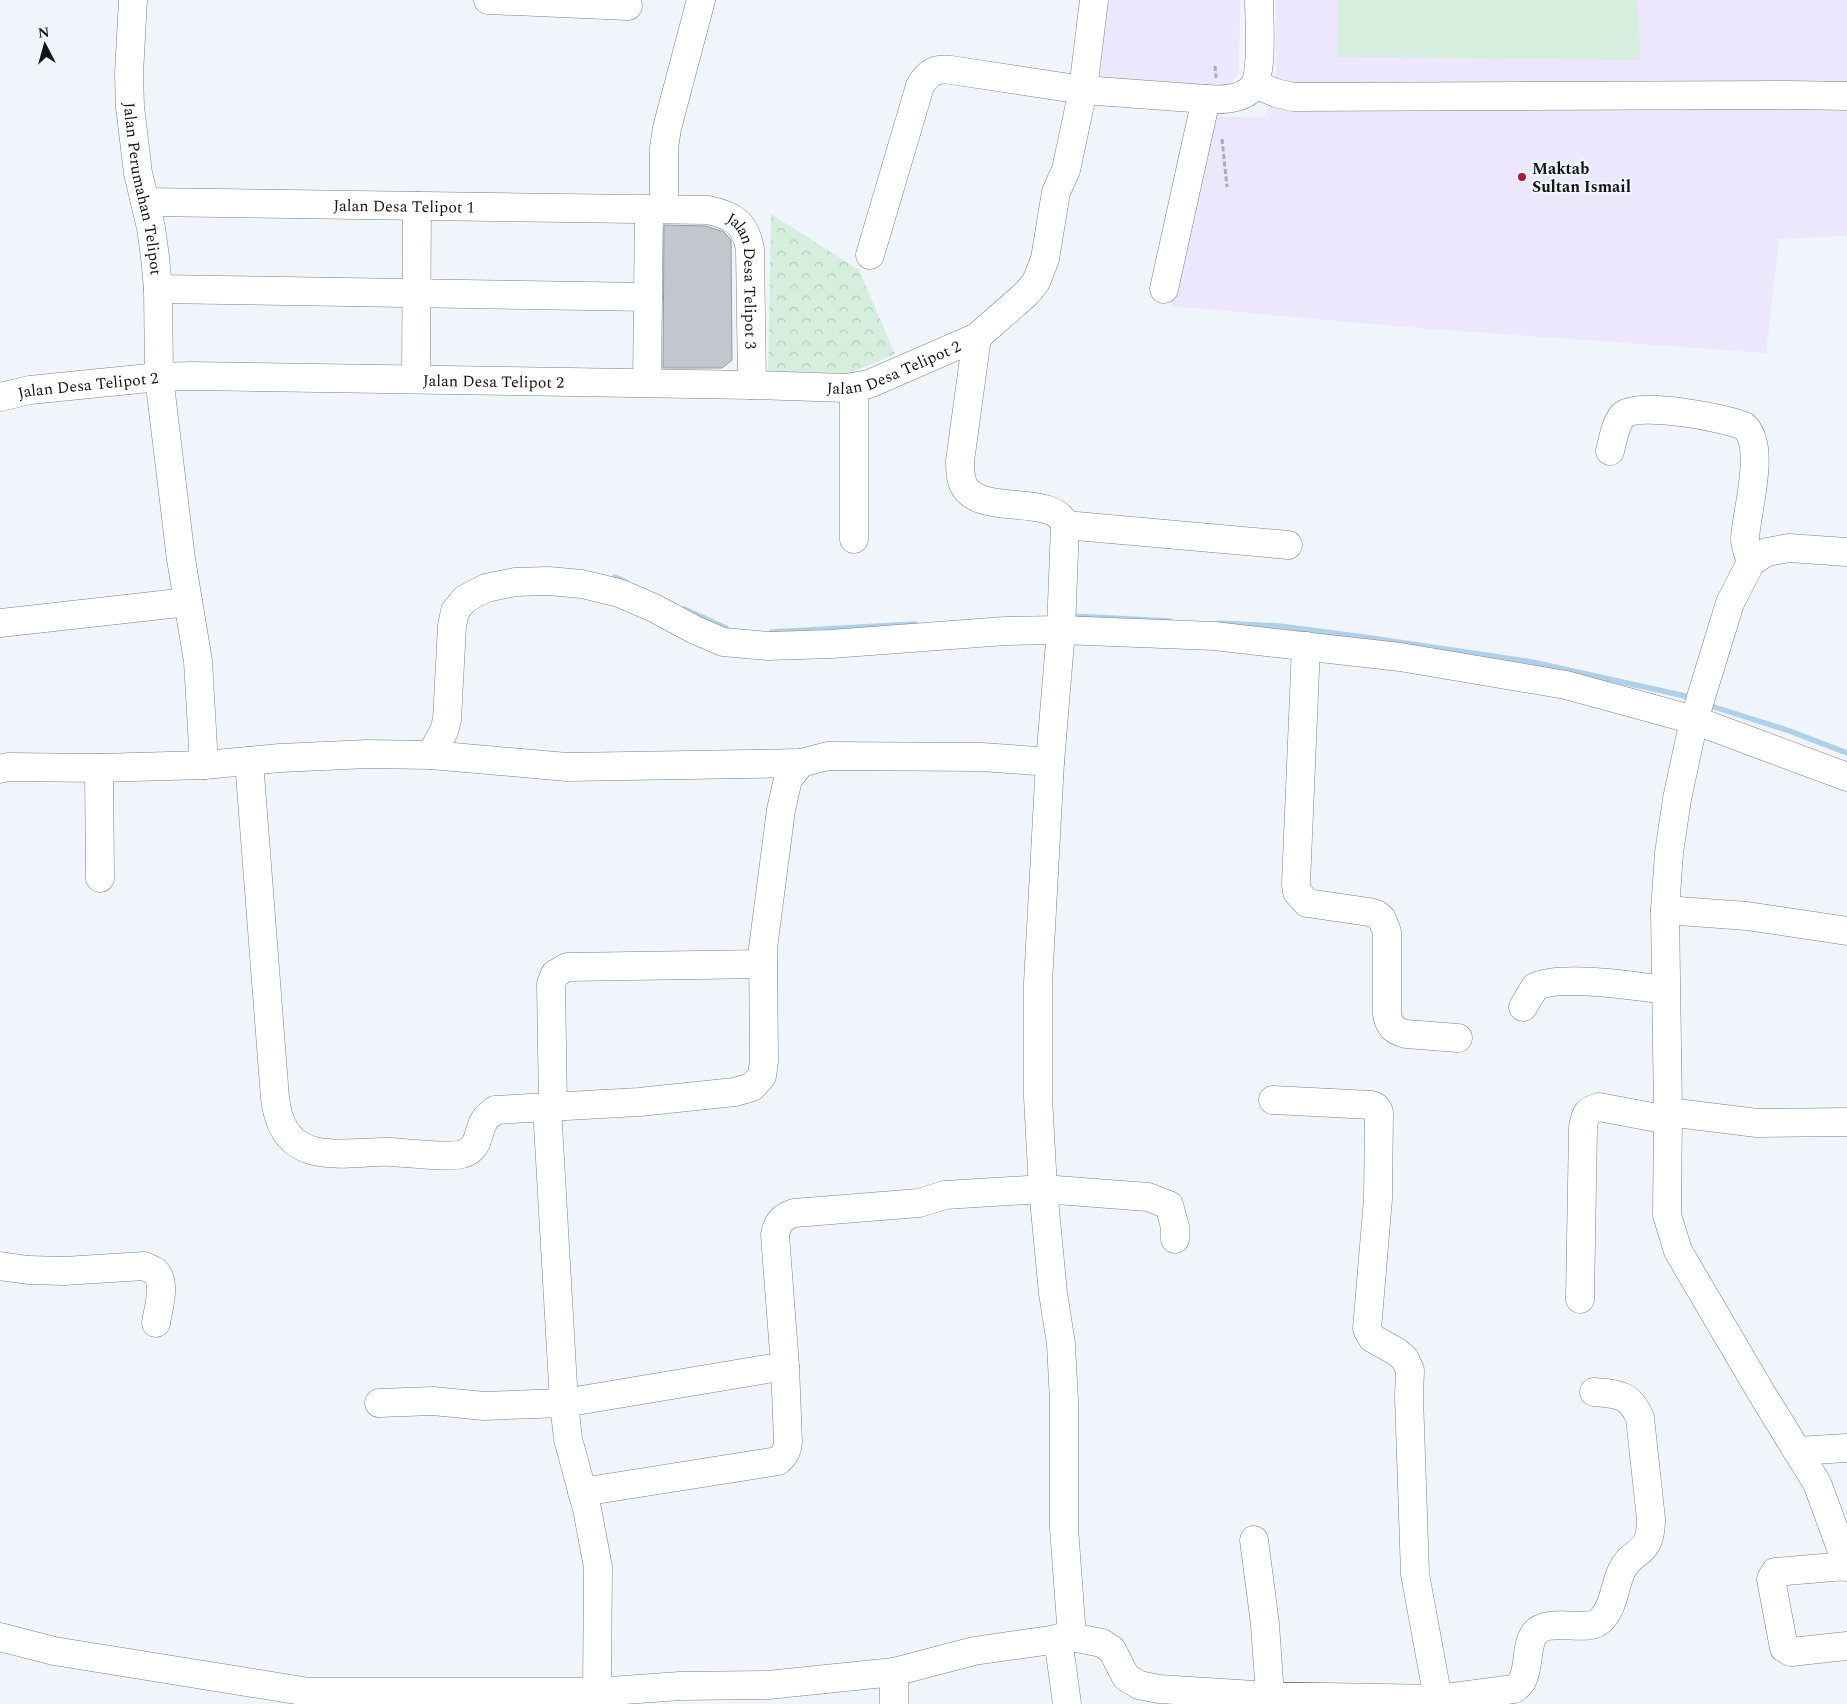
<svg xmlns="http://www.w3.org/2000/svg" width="1847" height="1704" font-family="Spectral,serif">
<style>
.education{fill:#ede7fd}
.grass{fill:#d5eede}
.park{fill:url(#park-crowns)}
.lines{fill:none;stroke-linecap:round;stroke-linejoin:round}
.stream{stroke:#b0d0e9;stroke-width:5.5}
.building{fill:#c3c7cd;stroke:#969aa0}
.minor-casing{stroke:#7c8086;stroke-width:29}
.path{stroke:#a9adb1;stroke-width:3;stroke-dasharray:5 2.5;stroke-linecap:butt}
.minor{stroke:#fff;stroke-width:28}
.poi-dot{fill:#ae1936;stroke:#f0f5fb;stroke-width:2}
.labels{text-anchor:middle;stroke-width:4.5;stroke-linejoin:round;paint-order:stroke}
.poi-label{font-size:16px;font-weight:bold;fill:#121315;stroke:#f0f5fb;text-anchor:start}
.street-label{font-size:16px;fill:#121315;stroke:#f0f5fb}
</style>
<defs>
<pattern id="park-crowns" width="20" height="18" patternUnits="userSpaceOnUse" patternTransform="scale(1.25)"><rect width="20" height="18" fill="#d5eede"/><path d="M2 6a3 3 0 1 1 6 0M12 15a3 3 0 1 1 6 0" fill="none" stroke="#b6cbbe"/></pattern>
</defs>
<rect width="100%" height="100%" fill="#f0f5fb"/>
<!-- education -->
<path class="education" d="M1107,0H1240L1239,72L1230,85L1107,83L1099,81Z
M1276,0H1847V236L1779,239L1766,353L1405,327L1170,306L1209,116L1264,117L1278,87L1276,77Z"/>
<!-- grass -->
<path class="grass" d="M1338,0H1637L1641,60L1337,57Z"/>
<!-- park -->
<path class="park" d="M771,214L859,270L895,354L839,378L768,377Z"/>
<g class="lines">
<!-- stream -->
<path class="stream" d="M615,577L626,582
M684,609L726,628
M1072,616L1170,621
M1219,623L1279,626L1371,638L1532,662L1685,696
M772,632L915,624
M1711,706L1787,730L1847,753"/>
</g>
<!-- building -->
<path class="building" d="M664,225L706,226L724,232L731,240L732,360L722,368H663Z"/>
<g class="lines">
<defs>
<g id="minor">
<path id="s1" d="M133,0L129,74L130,107L138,173L151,228L155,257L158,289L159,377L181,559L198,661L204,765"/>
<path d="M488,0L628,6"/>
<path d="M1255,84L1276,93L1293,97L1791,95L1847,96"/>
<path id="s2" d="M145,202L708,210C735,216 745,223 750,249L752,385"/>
<path d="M664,209V148L667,128L701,0"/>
<path d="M870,255L920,86C928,72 936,68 951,70L1083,90L1206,99C1220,100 1239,100 1250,90C1264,79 1259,19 1259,0"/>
<path d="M158,289L648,297"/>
<path d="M1164,289L1206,99"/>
<path d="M977,337L960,461C960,469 960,477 963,484C978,518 1054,492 1065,525L1061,630L1050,762L1038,983V1097L1043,1189L1053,1293L1061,1344L1064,1401V1528L1072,1637"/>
<path d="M416,379L417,206"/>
<path d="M647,383L649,209"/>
<path id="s3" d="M0,397L30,390L159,377L192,376L752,385L846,388L869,384L977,337L1026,294L1036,282L1045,259L1056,192L1066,170L1083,90L1094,0"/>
<path d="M1610,451C1613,440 1615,424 1623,415C1639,401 1724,418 1744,426C1767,446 1746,512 1745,539C1745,547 1749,555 1751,562"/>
<path d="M1065,525L1288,545"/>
<path d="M854,539V387"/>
<path d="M1847,552L1789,548L1767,552L1751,562L1730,603L1694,720L1847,777"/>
<path d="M0,623L188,602"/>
<path d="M1306,646L1296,884L1297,892L1307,903L1369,912L1376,914L1382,919L1387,932V1014C1389,1026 1394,1031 1406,1034L1458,1038"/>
<path d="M431,755L444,731L447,720L452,626L455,611L465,599L486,588L515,582L548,581L582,584L619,593L654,608L695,630L723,642L768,646L831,644L1005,631L1061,630L1214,636L1400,657L1566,685L1694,720L1677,799L1669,853L1665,910L1668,1112L1667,1215L1678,1251L1762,1394L1817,1483L1842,1551L1845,1567"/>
<path d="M249,761L275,1098C276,1105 277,1113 280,1120C297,1168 355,1150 392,1152C408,1153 449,1158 462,1154C480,1149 477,1133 484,1121C486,1117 492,1113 495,1110L639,1102L735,1092L752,1087L762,1076L764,1061L763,948L781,810L788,779L801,763L828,756L982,757L1050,762"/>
<path d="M99,768L100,878"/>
<path d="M0,769L8,767L99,768L204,765L280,758L368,754L431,755L567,767L801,763"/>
<path d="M1665,910L1747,916L1847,931"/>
<path d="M1523,1007L1535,987C1559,974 1637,986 1665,990"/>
<path d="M1273,1100L1371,1105L1376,1107L1379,1112L1378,1199L1367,1329L1372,1338L1397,1352L1405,1359L1410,1370L1409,1397L1415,1574L1438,1699L1514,1689C1517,1687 1520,1684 1522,1681C1530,1667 1525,1646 1535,1633C1547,1618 1583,1631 1597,1623C1613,1613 1614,1588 1621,1572C1632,1547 1651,1558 1651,1519L1640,1418C1630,1394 1618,1394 1594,1392"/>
<path d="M553,1107L551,984L555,974L567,967L763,964"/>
<path d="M1668,1112L1757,1123L1847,1122"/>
<path d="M0,1266L28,1270L64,1271L144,1266C147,1268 152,1269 155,1271C167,1283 158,1309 156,1323"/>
<path d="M1580,1299L1583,1128C1585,1114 1586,1111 1599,1107L1668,1120"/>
<path d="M379,1403L433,1401L484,1406L564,1403L785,1366L775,1235C777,1223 782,1217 794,1213L919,1203L945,1195L1043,1189L1148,1197L1169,1205L1175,1227V1239"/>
<path d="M1797,1451L1847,1448"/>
<path d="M582,1492L778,1461C785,1455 787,1451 788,1442L785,1366"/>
<path d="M1254,1540L1265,1624L1270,1696"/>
<path d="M1847,1566L1775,1572L1771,1579L1784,1648L1791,1652L1847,1646"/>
<path d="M0,1637L54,1651L309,1692H597L598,1567L587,1509L568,1439L564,1403L547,1107"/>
<path d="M1058,1638L1067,1704"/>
<path d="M598,1704L597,1692L680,1686L768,1685L894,1672L974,1651L1072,1637L1102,1643L1112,1650L1126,1677L1139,1685L1159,1689L1270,1696L1438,1699L1440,1704"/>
<path d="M894,1704V1672"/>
</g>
</defs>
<!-- minor casing -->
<use href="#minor" class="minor-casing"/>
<!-- path -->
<path class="path" d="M1215,66L1216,78
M1222,139L1227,187"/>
<!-- minor -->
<use href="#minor" class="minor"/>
</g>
<!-- markers -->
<circle class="poi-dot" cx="1522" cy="177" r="5"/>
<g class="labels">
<!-- poi labels -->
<g class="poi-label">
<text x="1532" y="174">Maktab<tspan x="1532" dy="18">Sultan Ismail</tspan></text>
</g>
<!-- street labels -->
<g class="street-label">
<text dy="6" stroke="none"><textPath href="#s1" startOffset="190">Jalan Perumahan Telipot</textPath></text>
<text dy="6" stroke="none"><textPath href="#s2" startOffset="259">Jalan Desa Telipot 1</textPath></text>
<text dy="6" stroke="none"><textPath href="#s2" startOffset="655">Jalan Desa Telipot 3</textPath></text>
<text dy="6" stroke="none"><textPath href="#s3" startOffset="899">Jalan Desa Telipot 2</textPath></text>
<text dy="6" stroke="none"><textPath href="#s3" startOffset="495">Jalan Desa Telipot 2</textPath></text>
<text dy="6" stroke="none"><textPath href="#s3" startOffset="89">Jalan Desa Telipot 2</textPath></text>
</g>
</g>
<!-- north arrow -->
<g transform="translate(45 45) rotate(354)" stroke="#f0f5fb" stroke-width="4" paint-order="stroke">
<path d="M0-4L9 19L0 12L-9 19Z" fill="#121315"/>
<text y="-8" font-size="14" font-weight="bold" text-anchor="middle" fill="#121315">N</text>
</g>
</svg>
